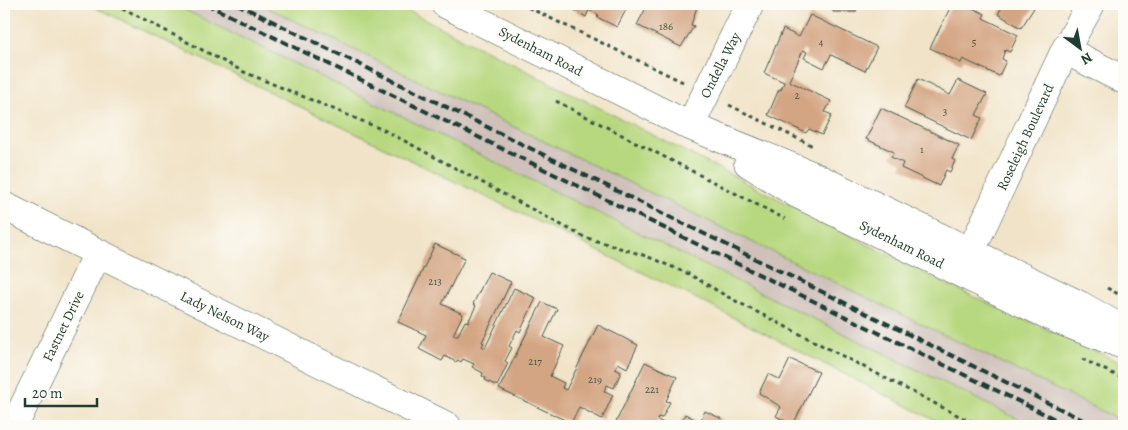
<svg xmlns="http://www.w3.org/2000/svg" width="1128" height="430" font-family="Alegreya,serif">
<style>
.industrial{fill:#cfc0ba}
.green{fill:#b8d880;stroke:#6c8a5a}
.building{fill:#d4a583}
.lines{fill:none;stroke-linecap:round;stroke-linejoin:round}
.minor-casing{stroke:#3e564a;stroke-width:29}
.path{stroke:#3e564a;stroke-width:3;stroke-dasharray:4 4;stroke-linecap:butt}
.minor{stroke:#fff;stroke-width:28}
.rail{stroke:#1f3d34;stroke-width:4;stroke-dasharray:8 4;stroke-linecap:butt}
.labels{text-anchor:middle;stroke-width:4;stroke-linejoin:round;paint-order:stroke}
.number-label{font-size:11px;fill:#4c5748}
.street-label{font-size:14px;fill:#1f3d34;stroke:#fdfcf7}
</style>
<rect width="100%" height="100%" fill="#fdfcf7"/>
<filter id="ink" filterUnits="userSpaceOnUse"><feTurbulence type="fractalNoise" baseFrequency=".02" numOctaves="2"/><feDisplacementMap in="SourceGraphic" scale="10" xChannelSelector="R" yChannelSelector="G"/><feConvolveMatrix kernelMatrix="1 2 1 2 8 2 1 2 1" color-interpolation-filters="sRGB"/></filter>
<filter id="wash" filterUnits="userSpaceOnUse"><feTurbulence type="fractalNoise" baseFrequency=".0096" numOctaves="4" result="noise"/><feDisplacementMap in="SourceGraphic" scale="20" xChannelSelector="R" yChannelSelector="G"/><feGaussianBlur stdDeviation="1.12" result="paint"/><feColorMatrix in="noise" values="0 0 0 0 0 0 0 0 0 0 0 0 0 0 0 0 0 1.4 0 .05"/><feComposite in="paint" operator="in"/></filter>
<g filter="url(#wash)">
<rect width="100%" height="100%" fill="#f1e3c7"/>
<!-- industrial -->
<path class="industrial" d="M173,4H260L1124,422V426H1032Z"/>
<!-- green -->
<path class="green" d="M88,4H173L1032,426H946L691,296Z
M260,4H395L950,286L1124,364V422Z"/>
<g id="blocks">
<!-- building -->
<path class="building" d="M565,4H623L628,6L617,27L597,17L599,15L589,10L586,17Z
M648,4H698L691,25L694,26L681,47L637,25Z
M833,4H856V12H833Z
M952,4H964L985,14L983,18L1018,35L1010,52L1005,50L1002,59L1006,61L999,76L963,59L961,63L930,48Z
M1004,4H1031L1030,6L1034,8L1021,28L998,14Z
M810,15L877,47L865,71L831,55L824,68L804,58L807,52L803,50L789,81L831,101L825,112L832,115L822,135L809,129L806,133L768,115L779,89L781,90L784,82L764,73L783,29L799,37Z
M918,79L950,95L958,80L987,94L976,115L982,118L971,140L904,108Z
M881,108L959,145L952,159L955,161L950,172L946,170L939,186L901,168L903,163L891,157L894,152L866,139Z
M435,244L465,258L442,304L463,314L453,335H458L465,321L468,322L476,306L473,304L489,272L511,282L482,342L484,343L482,346L485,348L514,288L536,298L520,332L517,330L509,346L512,348L505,361L508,363L497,386L485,380L486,378L482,376L483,373L472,367L474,364L463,359L461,362L458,360L456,362L445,356L442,361L419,349L426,335L398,322Z
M542,302L557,309L544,337L564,346L550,376L564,383L562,388L566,390L598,325L638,345L627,368L618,363L615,369L621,372L614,388L607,385L604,391L613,395L602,419L579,407L571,423L499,389Z
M790,359L819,372L793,425L776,416L781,407L759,393L768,374L780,380Z
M645,362L677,377L666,401L670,402L662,418L658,417L657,420L670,426H614Z
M705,411L722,419L718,426H679L685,414L700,422Z"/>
</g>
</g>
<g filter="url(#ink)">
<use href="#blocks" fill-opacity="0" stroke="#3e564a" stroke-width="1"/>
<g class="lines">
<defs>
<path id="minor" d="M445,4L690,126L814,176L1080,305L1124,330
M1065,50L1124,80
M690,126L750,4
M748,163L797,194L1058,320L1120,344
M4,206L447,426
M963,268L1065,50L1091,4
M14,426L98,253"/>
</defs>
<!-- minor casing -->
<use href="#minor" class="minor-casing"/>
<!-- path -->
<path class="path" d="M115,4L244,72L386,131L584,237L646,256L689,274L728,297L963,418L985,426
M521,4L683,82
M556,101L785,219
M729,105L813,146
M1107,288L1124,297
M1082,359L1124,379"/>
<!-- minor -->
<use href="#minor" class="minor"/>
<!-- rail -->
<path class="rail" d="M206,4L1069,426
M237,4L1095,426"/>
</g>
</g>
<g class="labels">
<!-- number labels -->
<g class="number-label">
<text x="666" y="30">186</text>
<text x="821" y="46">4</text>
<text x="974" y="46">5</text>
<text x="797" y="99">2</text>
<text x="945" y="115">3</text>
<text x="922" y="153">1</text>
<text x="435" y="285">213</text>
<text x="535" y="365">217</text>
<text x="595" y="383">219</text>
<text x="652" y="393">221</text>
</g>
<!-- street labels -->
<g class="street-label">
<text transform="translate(541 51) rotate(27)" y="5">Sydenham Road</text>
<text transform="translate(720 65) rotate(-63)" y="5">Ondella Way</text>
<text transform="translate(1025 137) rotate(-65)" y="5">Roseleigh Boulevard</text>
<text transform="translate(902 244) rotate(26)" y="5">Sydenham Road</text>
<text transform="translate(225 316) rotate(26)" y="5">Lady Nelson Way</text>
<text transform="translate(63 326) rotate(-64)" y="5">Fastnet Drive</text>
</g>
</g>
<!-- margin -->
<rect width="1128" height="430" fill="none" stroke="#fdfcf7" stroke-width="20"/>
<!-- north arrow -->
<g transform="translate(1080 48) rotate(148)" stroke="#fdfcf7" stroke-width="4" paint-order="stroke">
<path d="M0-4L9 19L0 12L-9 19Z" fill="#1f3d34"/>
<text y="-8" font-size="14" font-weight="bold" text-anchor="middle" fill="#1f3d34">N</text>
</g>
<!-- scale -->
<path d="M25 398v8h72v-8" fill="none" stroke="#1f3d34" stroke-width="2.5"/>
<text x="32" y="398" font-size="15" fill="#1f3d34" stroke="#fdfcf7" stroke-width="4" paint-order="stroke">20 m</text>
</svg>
